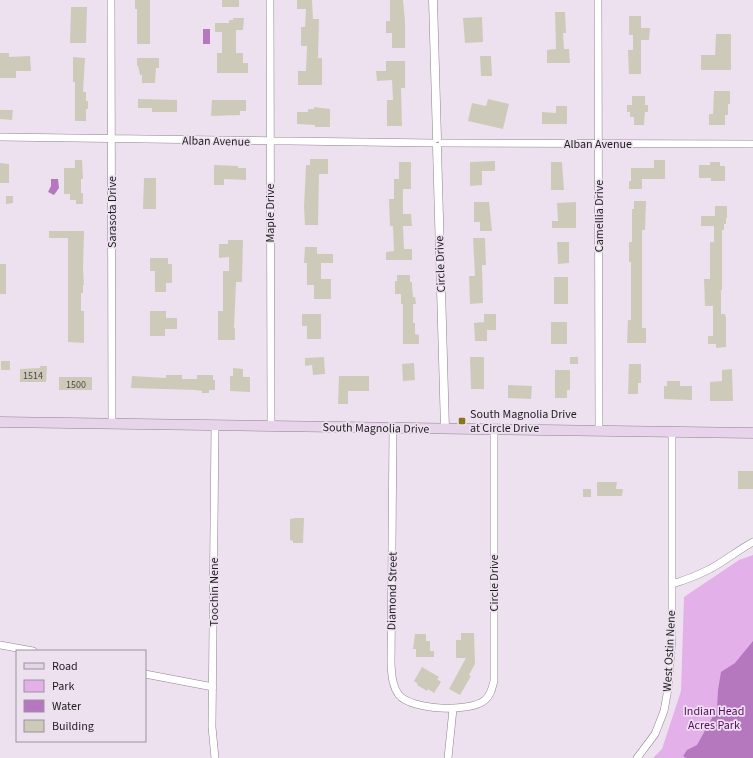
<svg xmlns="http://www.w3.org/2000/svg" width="753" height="758" font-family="'Source Sans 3',sans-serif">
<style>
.green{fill:#e3b0ea}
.water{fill:#b578be}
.building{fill:#cecaba}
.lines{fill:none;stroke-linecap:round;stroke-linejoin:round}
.minor-casing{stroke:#8e838f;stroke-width:8}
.tertiary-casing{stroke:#8e838f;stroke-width:9}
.secondary-casing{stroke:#8e838f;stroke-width:11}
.minor{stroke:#fff;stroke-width:7}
.tertiary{stroke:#fff;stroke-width:8}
.secondary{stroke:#e7d4ea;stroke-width:10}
.poi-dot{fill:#8a761a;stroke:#ede1ef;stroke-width:1.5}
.labels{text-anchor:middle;stroke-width:3.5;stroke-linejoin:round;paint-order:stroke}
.number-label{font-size:10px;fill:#4c4847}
.street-label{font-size:12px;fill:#201c21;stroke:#ede1ef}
.poi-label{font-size:12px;fill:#201c21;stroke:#ede1ef;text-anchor:start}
.park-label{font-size:12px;fill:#5a0a65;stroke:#ede1ef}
</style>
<rect width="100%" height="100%" fill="#ede1ef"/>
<!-- green -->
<path class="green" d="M753,555V758H653L662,749L681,691L684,597L739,560Z"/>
<!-- water -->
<path class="water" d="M203,29H210V44H203Z
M51,179H58L59,188L54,195L48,192L51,186Z
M753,641V758H686L683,756L687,750L697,745L717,709L718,690L721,672L735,663Z"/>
<!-- building -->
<path class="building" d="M135,0H150V44H137V9H135Z
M222,0H239V7H222Z
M297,0H312L313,19H319L318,58H322V85H298V71H306L307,46H301V27H305L306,9H297Z
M390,0H403L405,21V48H392V33H386V21H390Z
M71,7H87L86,43H70Z
M555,12H565L566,33H563L564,49H569L570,63H547V50L556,49Z
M629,16H641V28H650L649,40H641V74H629L628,50H633V35H629Z
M482,17L483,42L465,43L463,18Z
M233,18H244L243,30H236V53H243V63H248V73H217V53H222V32H215V23H229V20H233Z
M716,34H731V70H701V55H715Z
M0,53H9V57L30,56L31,71H16V78H0Z
M480,56H491L492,76H481Z
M73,57L85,58L83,92H86V101H88V109H86V121H75V82H73Z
M137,58H159V68H156L155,83H142V75H140L138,66H137Z
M386,61H405V88H401L402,126H387V100H393L392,80L377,81L376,71H386Z
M714,91H730V104H728V115H725V125H709V114H713Z
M632,96H645V105H648V112H645L644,125H634V117H630V112H627V105H632Z
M138,99L177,100V112H152V108H138Z
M488,99L509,104L503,129L468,121L472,103L486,106Z
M212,100H246V111H240V115L211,116Z
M556,106H567V124H542V112L556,113Z
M314,107L330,109V127H315V125L297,124V112H308V109H314Z
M0,110H13L12,120L0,119Z
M310,159H328V174H319L318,225H305L304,207L306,165H310Z
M75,160H82L83,179H81V193H83V204H76V200H70V194H64V168H75Z
M654,160H665V179H642V189H629V181H631V168H654Z
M495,161V171H482V185L470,186V162Z
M399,162H411V189H403V214H411L412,226H403L404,249H412V260H386V252L394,251L393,226H390L389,199H394V179H399Z
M551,162H562L564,190H551Z
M710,162H720V166H725V181H711V178H699V165H710Z
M0,163L9,164V183H0Z
M214,165L238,166V168H246V180L224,179V185H214Z
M144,178H156V209H143Z
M6,196H13V203L6,204Z
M634,201H646L645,230H642V328H646V343H627L628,320H631V262H629V242H632V209H634Z
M474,202H489L492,231H480V222H474Z
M576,202V228H552V221H558L557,203Z
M715,206H727V218H726V224H724V230H722V290H721V314H725L726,318V347L716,348V344H708V336H713V306H705L704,279H710V242H714V226H701V216H715Z
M49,231H84L83,269L84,285H83V293H81V311H84V343L68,342V238H49Z
M473,238H485L486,265H482L483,303L470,304L469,276H475Z
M228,240H243L242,282H236L234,328H235V340H218V311H223V271H229V257L219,258V244H228Z
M557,242H569V263L558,264Z
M305,247H317V254H333V263H321V279H331V299H314V285H307V263H304Z
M150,258H168V264H172V283H166V292H155V271H150Z
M0,264H6V294H0Z
M397,275H410V282H412V286L413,297H415L416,304H413V323H415V334L419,335V344H403V304H401V294H395V281H397Z
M554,277H568V304H554Z
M150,311H166V318H177V329H165V336H150Z
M302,314H321V339H307V326H302Z
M484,314H496V330H487V341H475L474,323L484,322Z
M551,322H567V344H551Z
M324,357L325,374L313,375L312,365L305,366V358Z
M470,357H484V389H471Z
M570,357H578V364H570Z
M1,361H10V370H1Z
M414,363L415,380L403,381L402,364Z
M629,364H641V383H638V394H628Z
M40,366H47L46,382H20V369L40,368Z
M233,368L243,369V377H250V392L230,391V376H233Z
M732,369L733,401H710V382L722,381V370Z
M555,370H570V390H567V398H555Z
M166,375H182V379H197V375H213V380H215V390H209V393H202V391L195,390L131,388L132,376L166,378Z
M339,376H369V391H348V404H338Z
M59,377H92V390H59Z
M667,381H680V386H692V400L664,399V386H667Z
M508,385L532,386L531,399L508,398Z
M738,471H753V489H738Z
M597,482H617L616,489H623L622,496H597Z
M583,489H591V497H583Z
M295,518H304L303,543H293V541L290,540V519Z
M461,633H474L475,664L469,675L471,676L460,695L449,689L466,658H456V640H461Z
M415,634H426V641H430V651H434V657H416V649H413Z
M422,667L439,677L437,679L441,682L434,693L428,689L427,691L417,685L418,684L414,681Z"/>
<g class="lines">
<defs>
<path id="minor" d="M111,0L112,424
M270,0L271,426
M598,0L599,431
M0,137L433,143
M442,143L753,144
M393,428L391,665C392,675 392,686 399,695C411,710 470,713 485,700C491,695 492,688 494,681V430
M672,584C686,580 698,575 710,569C725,561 738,550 753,542
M0,645L33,651
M145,674L213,687
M215,758L212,727L215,426
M448,758L453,709
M637,758L655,734L664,711L668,689L672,638V433"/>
<path id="tertiary" d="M433,0L437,138
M437,147L445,429"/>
<path id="secondary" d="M0,422L753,433"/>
</defs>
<!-- minor casing -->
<use href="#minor" class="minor-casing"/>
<!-- tertiary casing -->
<use href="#tertiary" class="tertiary-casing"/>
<!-- secondary casing -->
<use href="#secondary" class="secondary-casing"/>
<!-- minor -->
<use href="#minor" class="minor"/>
<!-- tertiary -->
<use href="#tertiary" class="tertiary"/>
<!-- secondary -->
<use href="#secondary" class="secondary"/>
</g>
<!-- markers -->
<rect class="poi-dot" x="458" y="417" width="8" height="8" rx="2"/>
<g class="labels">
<!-- number labels -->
<g class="number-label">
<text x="33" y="379">1514</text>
<text x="76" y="388">1500</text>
</g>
<!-- street labels -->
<g class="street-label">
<text transform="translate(216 141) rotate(1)" y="4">Alban Avenue</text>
<text x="598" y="148">Alban Avenue</text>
<text transform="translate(112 212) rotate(-90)" y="4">Sarasota Drive</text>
<text transform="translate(270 213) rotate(-90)" y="4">Maple Drive</text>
<text transform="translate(599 216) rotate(-90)" y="4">Camellia Drive</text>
<text transform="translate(440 264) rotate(-92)" y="4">Circle Drive</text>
<text transform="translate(376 428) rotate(1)" y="4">South Magnolia Drive</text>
<text transform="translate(494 583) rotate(-90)" y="4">Circle Drive</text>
<text transform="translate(392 591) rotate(-89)" y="4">Diamond Street</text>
<text transform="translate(214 592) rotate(-90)" y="4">Toochin Nene</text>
<text transform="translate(669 651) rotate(-87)" y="4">West Ostin Nene</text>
</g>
<!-- poi labels -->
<g class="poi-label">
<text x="470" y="418">South Magnolia Drive<tspan x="470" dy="14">at Circle Drive</tspan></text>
</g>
<!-- park labels -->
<g class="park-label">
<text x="714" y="715">Indian Head<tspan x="714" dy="14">Acres Park</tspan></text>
</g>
</g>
<!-- legend -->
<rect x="16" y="650" width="130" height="92" fill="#ede1ef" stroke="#9b929d"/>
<rect x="24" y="663" width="20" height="6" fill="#e7d4ea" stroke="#9b929d"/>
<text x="52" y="670" font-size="12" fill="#201c21">Road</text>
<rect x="24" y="680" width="20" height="12" fill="#e3b0ea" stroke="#9b929d"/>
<text x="52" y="690" font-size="12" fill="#201c21">Park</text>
<rect x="24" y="700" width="20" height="12" fill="#b578be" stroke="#9b929d"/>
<text x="52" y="710" font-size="12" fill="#201c21">Water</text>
<rect x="24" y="720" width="20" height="12" fill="#cecaba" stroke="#9b929d"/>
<text x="52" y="730" font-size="12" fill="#201c21">Building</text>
</svg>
